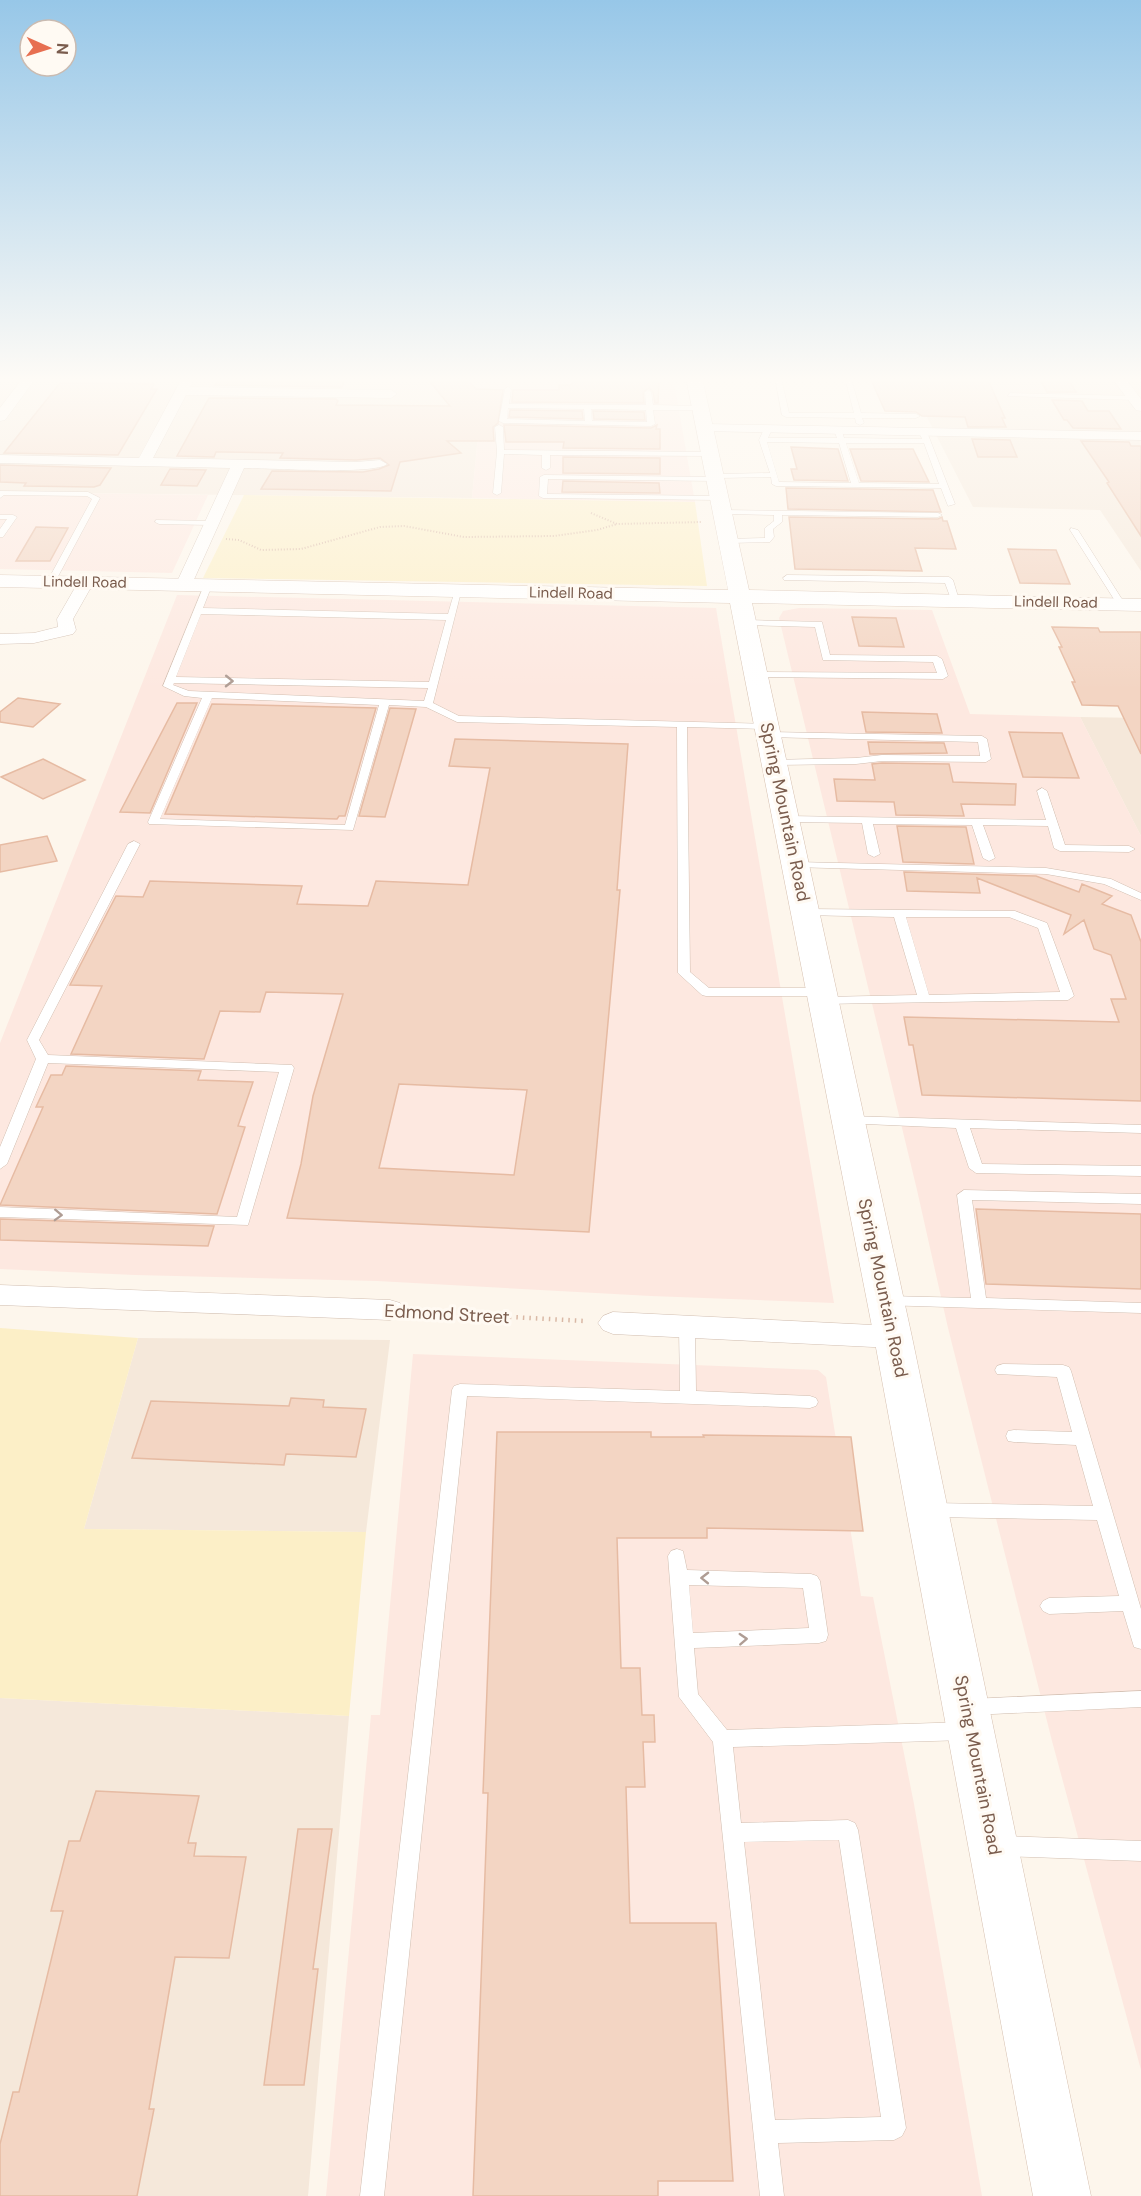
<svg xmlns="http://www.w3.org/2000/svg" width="1141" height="2196" font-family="'DM Sans',sans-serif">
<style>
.residential{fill:#f5e8da}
.commercial{fill:#fde8e0}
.sand{fill:#fcefc7}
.building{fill:#f3d5c3;stroke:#e6bba3;stroke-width:1.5;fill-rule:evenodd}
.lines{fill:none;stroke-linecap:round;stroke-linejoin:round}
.lane-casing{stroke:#d1beb0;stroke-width:1}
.street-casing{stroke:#d1beb0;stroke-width:1}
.secondary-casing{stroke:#d6c0b0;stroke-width:1}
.path-far1{stroke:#d9b8a5;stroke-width:2;stroke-dasharray:1 2;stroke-linecap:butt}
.path{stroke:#d9b8a5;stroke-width:4.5;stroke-dasharray:1.5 5;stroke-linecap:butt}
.lane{fill:#fff;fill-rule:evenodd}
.street{fill:#fff;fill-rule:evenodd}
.secondary{fill:#fff;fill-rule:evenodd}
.oneway{stroke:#af9d94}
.labels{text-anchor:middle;stroke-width:6;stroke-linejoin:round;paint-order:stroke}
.far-street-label{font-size:15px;fill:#7a5c4d;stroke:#fffaf3}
.street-label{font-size:18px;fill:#7a5c4d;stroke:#fffaf3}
</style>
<rect width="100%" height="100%" fill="#fdf6ec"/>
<!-- residential -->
<path class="residential" d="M0,382H483L472,498L0,492Z
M909,382H1141V571L1100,510L973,507Z
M1080,717L1141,718V836Z
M138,1338L390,1340L366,1532L84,1529Z
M0,1698L349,1716L308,2196H0Z"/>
<!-- commercial -->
<path class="commercial" d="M483,382H674L695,502L472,498Z
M0,492L208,495L172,573L0,569Z
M177,595L716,608L834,1303L651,1296L377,1281L135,1275L0,1269V1043Z
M799,608L932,610L970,714L1080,717L1141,836V2070L1052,1741L948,1328L917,1190L779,618L783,611Z
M413,1354L818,1370L826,1377L861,1596L873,1597L914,1804L982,2196H326L371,1715H380Z"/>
<!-- sand -->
<path class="sand" d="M244,495L695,502L707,586L203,578Z
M0,1328L138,1338L84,1529L366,1532L349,1716L0,1698Z"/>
<!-- building -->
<path class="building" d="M217,382H344L342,387L215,385Z
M430,382H469L476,389L503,390L498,423L493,427L494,441H447L461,453L400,462L391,491L261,489L272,471L363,472L379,469L389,465L380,458L356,460L280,458L283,453L224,452H216L214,457L177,456L209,398L336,399L338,401L336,405L450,406Z
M572,382H659L658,403H655L653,392L649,388L643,392L644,403L512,402L513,390H559V385H571Z
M872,382H989L1005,418H1002L1006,427H968L965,417L922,416L916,412L885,411Z
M1041,382H1070L1076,392H1047Z
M60,383L154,384L151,389H157L118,455L4,453Z
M1052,400L1082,401L1088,411H1109L1121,429L1073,428L1067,420H1064Z
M510,410L582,411L583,419L509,417Z
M593,411L644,412L645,420L594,419Z
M504,425L651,428L657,425L656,429H660V449L563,448L564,442H506Z
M972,439L1010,440L1017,457H978Z
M1081,441L1129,442L1131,446H1141V536L1107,483L1109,482Z
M791,447L838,449L848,481L794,480L791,469H797Z
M850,449H913L929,482L861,481Z
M563,457L660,458V474L563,473Z
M0,465L111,468L100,485L94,487L24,486L26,483L0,482Z
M170,469L206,470L197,486L161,485Z
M563,481L659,483L660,493L562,492Z
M786,488L933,490L941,512L788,509Z
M789,517L938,519L942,517L943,521H947L956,549L915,548L922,571L795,569Z
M36,527L68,528L50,561H16Z
M1008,549L1056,550L1070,584L1020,583Z
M852,617L896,618L904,647L859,646Z
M1052,627L1098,628L1100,632H1141V754L1118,706L1082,705L1072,682H1075L1059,647H1062Z
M18,698L60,704L33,727L0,722V712Z
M177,703H197L150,813L120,812Z
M212,704L376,708L345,816H339L337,819L165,814Z
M390,708L416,709L385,817L359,816Z
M862,712L937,714L942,733L866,732Z
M1009,732L1062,733L1079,778L1023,777Z
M455,739L628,744L617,890H620L589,1232L287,1218L301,1164L313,1096L343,994L266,992L260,1012L220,1011L204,1059L71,1054L102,986L70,985L116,896L143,897L150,881L302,886L297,904L368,906L376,881L468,885L490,768L449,766ZM399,1084L527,1090L514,1175L379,1168Z
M868,742L944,743L947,753L870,754Z
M43,759L85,780L43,799L1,777Z
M882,763L949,764L953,782L1016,784L1015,805L961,804L964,816L896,815L894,802L837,801L834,779L875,780L872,764Z
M897,826L966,827L974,864L903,862Z
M47,836L57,861L0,872V845Z
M904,872L1036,876L1079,892L1082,884L1112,896L1102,904L1131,915L1141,942V1101L922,1095L913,1045H909L904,1017L1119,1022L1111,999H1126L1111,955L1094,949L1084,920L1064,934L1071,915L977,878L980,893L907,891Z
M66,1066L201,1071L198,1080L253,1082L238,1126L245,1127L217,1214L0,1205L43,1107H36L51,1075H62Z
M976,1209L1141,1214V1289L986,1284Z
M0,1219L214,1226L208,1246L0,1240Z
M291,1398L324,1400L323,1407L366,1409L356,1457L286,1454L284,1465L132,1458L151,1401L289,1406Z
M497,1432H651V1437H704L703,1435L851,1437L863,1531L707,1528V1538H617L621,1668H640L642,1715H654L655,1742H643L645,1787H626L630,1923H716L733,2181H658V2196H473L488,1793H483Z
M96,1791L199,1796L188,1843H196L194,1856L246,1857L229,1958L175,1957L149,2109H154L137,2196H0V2144L13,2092H19L63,1911H51L69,1841H80Z
M298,1829H332L313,1969H318L304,2085H264Z"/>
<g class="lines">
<defs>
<path id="lane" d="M776,382H782L789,413H854L846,382H852L861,413L916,414L920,416L916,418H862L864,423L860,425L856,423L855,418L786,417L782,415Z
M508,387L511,389L509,404L646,405L645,392L648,390L651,392L653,405L700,406L703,408L700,410H653L655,424L651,426L503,423L499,421L505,389ZM508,408L584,409L585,421L507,419ZM591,409L646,410L647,422L592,421Z
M1010,393L1134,396L1137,398L1134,400L1008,396Z
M499,425L503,427L504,450L710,452L714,454L710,456L550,455V468L546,470L542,468V455L504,454L501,493L497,495L493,493L497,452L495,427Z
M768,427L772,429L768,438H837L835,433L839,431H842L844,438L922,439L920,434L927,432L955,504L948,506L941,488L776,486L772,484L771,477L719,478L716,481L548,479L547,494L722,496V500H719L543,498L539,496L540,477L544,475L712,477L715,474L770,473L759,440L764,429ZM767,442L839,443L851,483L779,482ZM846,443H924L939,484L859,483Z
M0,491L88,492L100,498L54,584L47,582L92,499L87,496L4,495L0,498Z
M719,510L938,513L942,515L938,517L782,515V522L773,529L774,537L770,542L728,543L724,541L725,539L765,538V528L774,521V515L722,514H719Z
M0,515H13L17,517L3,537H0V529L7,519H0Z
M156,520L210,521L214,523L210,525L159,524L155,522Z
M1071,528L1078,530L1125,604L1124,606L1117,604L1070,530Z
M787,575L949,577L953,580L959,600L952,602L945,583L784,580L783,578Z
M205,583L212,585L203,608L448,614L455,590L462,588L433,703L459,716L771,724L772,726L767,729L687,727L690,972L709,988H822L828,992L822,996H706L702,995L678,973L677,727L457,722L426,707L389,705L353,830L149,824L148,822L202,698L184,696L163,686ZM201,614L446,620L429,682L176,677ZM174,683L428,688L424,701L189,691L173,685ZM212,698L379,705L345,825L160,819Z
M746,620L822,622L830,655L937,656L942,659L948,676L943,679L753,677V673L756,672L937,673L933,662L823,660L815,627L743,625V621Z
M769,732L982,736L987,739L991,759L986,762L882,761L856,764L774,765L769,762L770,760L856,758L882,755L980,756L978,742L765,737L764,735Z
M1042,788L1047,791L1065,845L1129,846L1135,849L1129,852L1060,851L1054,848L1048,826L983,825L995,858L989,861L983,858L972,825L873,824L880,854L874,857L868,854L862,823L786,822L781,819L786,816L1046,820L1037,791Z
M134,841L140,844L39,1040L48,1055L292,1065L294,1068L248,1225L0,1217V1207L237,1217L279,1072L48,1063L7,1164L0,1169V1147L36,1059L27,1040L128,844Z
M796,862L1046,868L1111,879L1141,893V900L1104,884L1046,874L792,867V863Z
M806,909L1015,911L1047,923L1074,996L1068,1000L820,1004L818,1001L820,998L824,997L917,995L894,917L802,915L800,913ZM906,917H1009L1038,928L1060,992L929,995Z
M848,1116L1141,1125V1133L970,1128L982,1164L1141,1166V1176L976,1173L969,1168L956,1128L843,1123L841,1120L843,1117Z
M964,1190L1141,1194V1204L972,1200L986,1298L1141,1303V1313L882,1305L879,1301L882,1297L887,1296L971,1298L957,1195Z
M687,1321L693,1323L695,1327L696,1391L810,1396L816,1398L818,1402L816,1406L810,1408L467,1396L384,2196H360L452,1390L454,1386L460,1384L680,1391L679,1327L681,1323Z
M1003,1364L1063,1365L1069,1367L1071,1371L1141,1609V1649L1134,1647L1123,1611L1049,1614L1043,1611L1040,1606L1043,1601L1049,1598L1119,1596L1097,1520L932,1517L926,1515L923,1510L926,1505L932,1503L1093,1506L1076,1445L1014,1442L1008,1441L1006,1436L1008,1431L1014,1430L1072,1432L1057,1377L997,1374L995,1370L997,1366Z
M677,1549L683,1551L687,1570L811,1574L817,1576L820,1581L828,1635L826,1641L819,1643L694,1648L698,1694L727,1730L965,1722L972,1725L975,1731L972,1737L965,1740L733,1747L741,1823L848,1820L855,1823L858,1830L906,2128L902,2136L894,2140L778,2143L784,2196H760L713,1742L679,1697L668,1556L671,1551ZM689,1585L803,1588L809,1628L693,1633ZM839,1840L881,2117L775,2120L744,1842Z
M1141,1691V1707L972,1715L965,1713L962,1707L965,1701L972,1699Z
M1002,1836L1141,1841V1861L1002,1856L995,1853L992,1846L995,1839Z"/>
<path id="street" d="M20,382H33L5,420L0,421V408Z
M180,382H192L190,387L391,390L397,394L391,398L186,395L153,458L356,462L380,460L387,464C376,475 266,468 244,468L192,584L184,589L176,584L230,468L0,463V455L139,458Z
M1115,382H1128L1141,399V411L1136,410Z
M705,424L1141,432V440L700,431L698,428L700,425Z
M86,577L94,582L73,619L76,630L73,634L34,643L0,644V634L34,633L58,627L57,619L80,579Z
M0,1285L390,1300L400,1303L405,1310L400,1317L390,1320L0,1305Z
M613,1312L893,1326L904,1329L908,1337L904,1345L893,1348L613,1334L603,1330L598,1323L603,1316Z"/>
<path id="secondary" d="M687,382H703L749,590L1141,599V611L752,603L912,1337L1091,2196H1033L874,1337L730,603L0,587V575L728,590Z"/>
</defs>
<!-- lane casing -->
<use href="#lane" class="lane-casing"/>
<!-- street casing -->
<use href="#street" class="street-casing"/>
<!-- secondary casing -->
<use href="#secondary" class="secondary-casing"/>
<!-- path-far1 -->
<path class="path-far1" d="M591,513L617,524L702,522
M226,539L239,540L261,550L301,549L380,527L404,526L464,537L554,536L597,530L617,524"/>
<!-- path -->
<path class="path" d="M419,1312L585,1321"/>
<!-- lane -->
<use href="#lane" class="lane"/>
<!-- street -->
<use href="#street" class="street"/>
<!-- secondary -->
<use href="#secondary" class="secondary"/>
</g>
<!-- one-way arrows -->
<defs><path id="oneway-chevron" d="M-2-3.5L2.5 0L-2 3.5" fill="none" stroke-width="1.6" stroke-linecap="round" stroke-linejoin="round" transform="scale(1.5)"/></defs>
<g class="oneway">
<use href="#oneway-chevron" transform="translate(229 681) rotate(1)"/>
<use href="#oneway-chevron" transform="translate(58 1215) rotate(2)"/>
<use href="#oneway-chevron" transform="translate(705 1578) rotate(-179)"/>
<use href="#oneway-chevron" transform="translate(743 1639) rotate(-3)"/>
</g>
<!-- sky -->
<linearGradient id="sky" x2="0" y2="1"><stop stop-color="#97c7e8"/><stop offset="0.55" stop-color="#fefbf6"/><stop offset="1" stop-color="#fefbf6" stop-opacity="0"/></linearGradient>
<rect width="1141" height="690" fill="url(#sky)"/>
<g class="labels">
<!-- far-street labels -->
<g class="far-street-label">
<text transform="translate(85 582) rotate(1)" y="5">Lindell Road</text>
<text transform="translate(571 593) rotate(1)" y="5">Lindell Road</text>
<text transform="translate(1056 602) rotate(1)" y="5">Lindell Road</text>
</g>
<!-- street labels -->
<g class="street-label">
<text transform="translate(785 812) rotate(78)" y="6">Spring Mountain Road</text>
<text transform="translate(883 1288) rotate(78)" y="6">Spring Mountain Road</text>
<text transform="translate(447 1314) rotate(3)" y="6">Edmond Street</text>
<text transform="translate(978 1765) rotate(79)" y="6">Spring Mountain Road</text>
</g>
</g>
<!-- north arrow -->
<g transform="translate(48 48) rotate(93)"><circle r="28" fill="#fffaf3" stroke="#cabbb1" stroke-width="1.5"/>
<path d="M0-4.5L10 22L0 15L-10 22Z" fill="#e76f51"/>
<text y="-9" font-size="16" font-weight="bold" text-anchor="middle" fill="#7a5c4d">N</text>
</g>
</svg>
